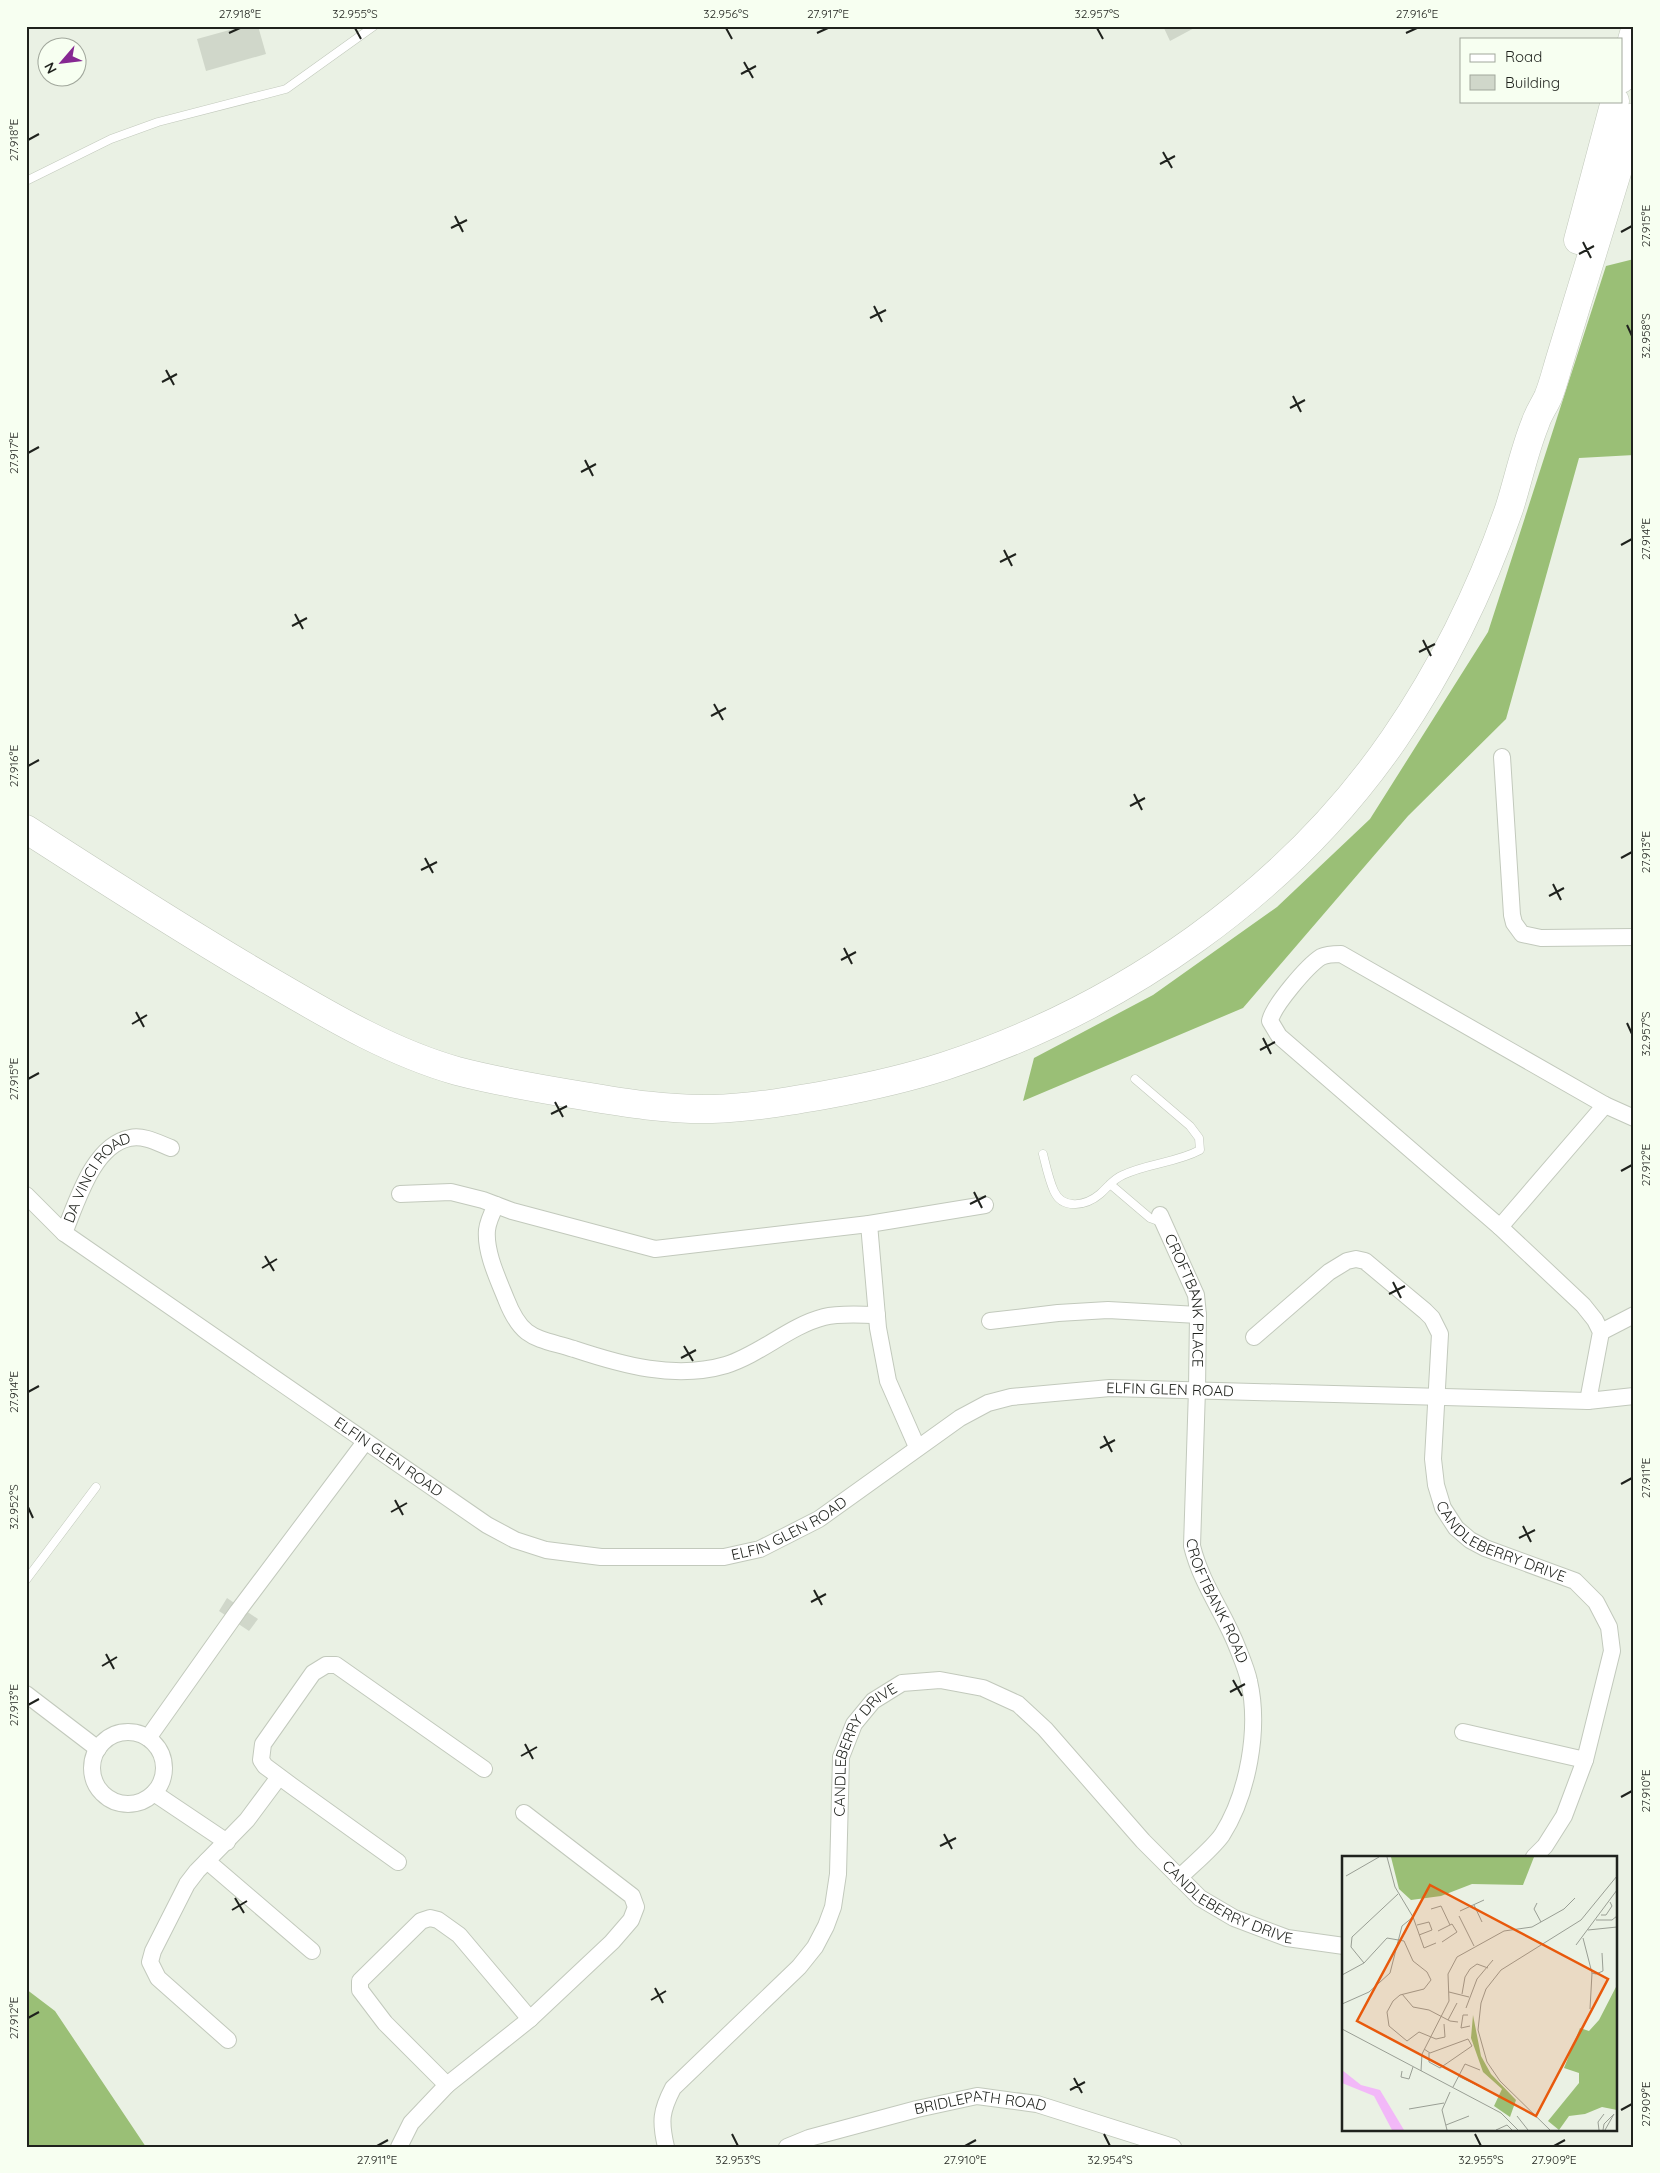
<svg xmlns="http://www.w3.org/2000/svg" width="1660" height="2173" font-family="Quicksand,sans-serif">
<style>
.forest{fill:#9abf76}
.building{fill:#d0d7ca}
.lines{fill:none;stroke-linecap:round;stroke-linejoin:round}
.lane-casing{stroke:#c2c9bc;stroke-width:9}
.street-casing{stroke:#c2c9bc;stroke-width:18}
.highway-casing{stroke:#c2c9bc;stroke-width:29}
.lane{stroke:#fff;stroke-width:8}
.street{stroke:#fff;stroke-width:16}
.highway{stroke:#fff;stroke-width:28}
.ticks{fill:none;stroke:#1f221d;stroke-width:2}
.labels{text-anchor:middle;stroke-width:4;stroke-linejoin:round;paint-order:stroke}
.street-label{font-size:15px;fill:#1f221d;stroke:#f7fff1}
.inset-road{fill:none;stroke:#999e94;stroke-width:1}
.view{fill:#e8590c;fill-opacity:0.15;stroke:#e8590c;stroke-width:2.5}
.inset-edge{fill:none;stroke:#1f221d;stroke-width:2.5}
.neatline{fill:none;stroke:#1f221d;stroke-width:2}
.ticks-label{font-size:12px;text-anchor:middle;fill:#1f221d}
</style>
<rect width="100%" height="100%" fill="#eaf1e4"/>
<!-- forest -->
<path class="forest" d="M1634,259V455L1579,458L1506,719L1408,816L1243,1008L1023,1101L1034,1058L1153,995L1277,907L1370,819L1488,632L1606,266Z
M26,1989L55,2011L146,2147H26Z"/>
<!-- building -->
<path class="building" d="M244,26H258L266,54L206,71L197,39Z
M1163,26H1198L1170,41Z
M227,1598L258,1619L249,1631L219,1611Z"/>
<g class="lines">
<defs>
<path id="lane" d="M26,181L111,139L158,122L286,89L374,26
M1043,1154C1046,1166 1049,1180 1054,1191C1063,1211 1087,1205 1100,1194C1108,1187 1113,1179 1123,1175C1148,1163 1176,1163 1200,1150L1199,1138L1190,1126L1135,1079
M1110,1184L1150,1218L1161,1222
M26,1580L96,1487"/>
<g id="street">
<path d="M1502,757L1512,915L1514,923L1522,934L1541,938L1634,937"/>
<path d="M400,1194L451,1192L483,1200L512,1211L655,1249L869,1224L985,1205"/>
<path id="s1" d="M26,1195L64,1233L487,1525L515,1540L546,1550L601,1557H724L760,1549L819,1519L960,1418L988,1403L1011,1397L1110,1388L1588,1401L1634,1396"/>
<path d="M496,1205C492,1213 488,1221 487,1230C485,1252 498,1279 506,1299C522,1340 535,1337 574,1349C622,1365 675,1380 726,1365C761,1354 789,1326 824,1317C840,1313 861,1315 877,1315"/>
<path id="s2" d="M1160,1215L1196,1295L1198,1315L1197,1389L1192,1546C1202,1586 1224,1612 1238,1649C1242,1659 1247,1671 1249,1681C1260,1729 1248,1794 1222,1835C1212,1849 1192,1865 1179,1878"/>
<path d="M869,1224L878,1328L888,1381L917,1447"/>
<path d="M1500,1227L1605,1105"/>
<path id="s3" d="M64,1233C77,1202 93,1145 130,1138C144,1135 158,1143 171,1148"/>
<path d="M990,1321L1058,1313L1108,1310L1198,1315"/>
<path d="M1601,1332L1634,1315"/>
<path id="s4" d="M1254,1337L1329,1272L1347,1261L1356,1259L1365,1261L1425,1311L1432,1318L1440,1334L1433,1459L1436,1485L1443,1508L1456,1528L1470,1540L1485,1548L1575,1581L1596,1602L1609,1627L1612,1651L1585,1760L1564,1816L1545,1846L1534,1857"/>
<path d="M1588,1401L1601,1332L1595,1320L1583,1305L1500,1227L1279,1036L1270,1021C1273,1006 1307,966 1321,957C1327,954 1334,954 1341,954L1605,1105L1634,1118"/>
<path d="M26,1694L98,1749"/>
<path d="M1463,1732L1585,1760"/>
<circle cx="128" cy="1768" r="36"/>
<path d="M148,1738L238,1611L365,1442"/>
<path d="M154,1793L227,1842"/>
<path d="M207,1861L312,1951"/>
<path d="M398,1862L292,1786L265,1766L261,1760L263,1744L313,1673L326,1665H336L484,1769"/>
<path d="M228,2040L158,1978L150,1962L153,1951L187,1884L197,1871L247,1820L279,1777"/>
<path d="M447,2085L385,2023L360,1990V1981L421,1921L430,1918L438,1920L459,1935L530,2019"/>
<path d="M399,2147L411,2123L447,2085L530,2019L612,1942L631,1920L636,1907L632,1896L524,1813"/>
<path id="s5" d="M666,2147C660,2121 661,2111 673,2088L799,1967L815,1947L826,1926L833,1907L838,1874L841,1757L854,1724L873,1701L902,1683L940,1680L983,1688L1018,1704L1045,1729L1143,1841L1200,1898L1234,1918L1287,1938L1344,1946"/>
<path id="s6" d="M787,2147L809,2138L917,2109L977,2096L1037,2104L1173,2147"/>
</g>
<path id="highway" d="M1621,79L1634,33
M1578,240L1615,101
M26,829C107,881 187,933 270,981C330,1016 390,1052 457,1071C499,1082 541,1089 584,1096C625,1103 669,1110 712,1109C751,1108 791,1101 830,1094C868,1087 908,1078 945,1066C1122,1008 1288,893 1394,739C1442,669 1481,590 1509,509C1518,481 1524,451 1535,424C1538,414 1544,406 1548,397C1553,385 1556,372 1560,359L1634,117"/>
</defs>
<!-- lane casing -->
<use href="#lane" class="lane-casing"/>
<!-- street casing -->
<use href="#street" class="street-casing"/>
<!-- highway casing -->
<use href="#highway" class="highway-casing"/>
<!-- lane -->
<use href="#lane" class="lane"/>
<!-- street -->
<use href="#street" class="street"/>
<!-- highway -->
<use href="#highway" class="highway"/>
</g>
<!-- ticks -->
<path class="ticks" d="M355,28L361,39M726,28L732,39M1097,28L1103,39M229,33L240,28M817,33L828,28M1406,33L1417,28M744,62L753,78M741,74L756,66M28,140L39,134M1163,152L1172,168M1160,164L1175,156M455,216L463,232M451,228L467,220M1621,232L1632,226M1583,242L1591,258M1579,254L1594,246M874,306L882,322M870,318L886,310M1627,325L1632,336M166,370L174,385M162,382L177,374M1293,396L1301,412M1290,408L1305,400M28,453L39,447M585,460L593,476M581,472L596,464M1621,545L1632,539M1004,550L1012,566M1000,562L1016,554M295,614L303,629M292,626L307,618M1423,640L1431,656M1419,652L1435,644M714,704L723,720M711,716L726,708M28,766L39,760M1134,794L1142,810M1130,806L1145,798M425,858L433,873M1621,858L1632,852M421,870L437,862M1553,884L1561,900M1549,896L1564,888M844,948L852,964M841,960L856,952M136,1012L144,1027M1627,1023L1632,1034M132,1024L147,1015M1263,1038L1271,1054M1260,1050L1275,1042M28,1079L39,1073M555,1102L563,1117M551,1114L567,1106M1621,1171L1632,1165M974,1192L982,1208M970,1204L986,1196M265,1256L274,1271M262,1268L277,1259M1393,1282L1401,1298M1389,1294L1405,1286M684,1346L693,1361M681,1358L696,1350M28,1392L39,1386M1104,1436L1112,1452M1100,1448L1115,1440M1621,1484L1632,1478M395,1500L403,1515M28,1507L33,1518M391,1512L407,1503M1523,1526L1531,1542M1519,1538L1535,1530M814,1590L822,1605M811,1602L826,1594M106,1654L114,1669M102,1666L117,1657M1233,1680L1242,1696M1230,1692L1245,1684M28,1705L39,1699M525,1744L533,1759M521,1756L537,1747M1621,1797L1632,1791M944,1834L952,1849M940,1846L956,1838M235,1898L244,1913M232,1910L247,1901M655,1988L663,2003M651,2000L666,1991M28,2018L39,2012M1074,2078L1082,2093M1070,2090L1085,2082M1621,2110L1632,2104M732,2134L738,2146M1104,2134L1110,2146M1475,2134L1481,2146M377,2146L388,2140M965,2146L976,2140M1554,2146L1565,2140"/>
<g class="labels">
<!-- street labels -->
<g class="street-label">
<text dy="5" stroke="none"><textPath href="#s3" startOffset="66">DA VINCI ROAD</textPath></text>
<text dy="5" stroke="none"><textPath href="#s2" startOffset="91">CROFTBANK PLACE</textPath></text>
<text dy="5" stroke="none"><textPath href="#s1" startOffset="1302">ELFIN GLEN ROAD</textPath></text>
<text dy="5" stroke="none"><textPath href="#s1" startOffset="448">ELFIN GLEN ROAD</textPath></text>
<text dy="5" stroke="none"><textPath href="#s1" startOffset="882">ELFIN GLEN ROAD</textPath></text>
<text dy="5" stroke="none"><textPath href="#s4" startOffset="489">CANDLEBERRY DRIVE</textPath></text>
<text dy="5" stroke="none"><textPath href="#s2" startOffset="399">CROFTBANK ROAD</textPath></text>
<text dy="5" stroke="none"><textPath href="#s5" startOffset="472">CANDLEBERRY DRIVE</textPath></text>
<text dy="5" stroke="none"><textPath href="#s5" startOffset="968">CANDLEBERRY DRIVE</textPath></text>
<text dy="5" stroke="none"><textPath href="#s6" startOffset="200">BRIDLEPATH ROAD</textPath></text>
</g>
</g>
<!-- overview -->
<g transform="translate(1342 1856)">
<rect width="275" height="275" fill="#eaf1e4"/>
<path d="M49,1H192L181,29L130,28L99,40L69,44L57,33ZM275,129V254L260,251L243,258L227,260L217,274L206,265L237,227V217L222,212L238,172L247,175L257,164ZM131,159L139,200L149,218L174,244L168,261L152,250L160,233L141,216L129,182Z" fill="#9abf76"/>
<path d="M0,214L19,229L38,234L62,274H50L32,240L0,227Z" fill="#f2b8f8"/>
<path class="inset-road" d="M4,20L37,1M195,47L192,53L199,66M132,49L140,66M89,53L99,50L108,69M118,55L142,44M259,59H264L270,50L268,46M117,60L132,90M71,61L82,92L94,87M254,64H270L275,60M75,69L87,66L90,74L77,79M246,74L275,71M96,75L110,68L115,76L100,86M241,82L250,117L254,118L261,115L260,97M234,89L275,34M22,107L9,91L10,81L56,38M0,119L22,107L45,82L62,85L71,105L85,116L89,124L82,133L58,139L51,145L45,156L47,170L65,185L77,176L94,183L103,181L102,168M107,136L127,141M60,138L71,151L87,154L108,165L116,166M120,138L123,121L128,113L135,108L146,112M0,148L27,136L48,117L60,70L71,61L53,31L45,1M124,152L135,123L151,104M248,153L250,117M126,159H121L119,172L128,170M106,164L115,147M0,173L159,257L176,274M82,193L88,197L126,183L130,190L98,212L87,206V197M60,215L59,221L67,223L71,211M79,215L80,198L107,145L106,118L115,101L162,75L190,71L222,53L233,42M116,220L151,237M111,231L123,208L138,214M67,253L102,247M175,260L186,274M104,269L127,260M105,274L100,254L108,236M154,274L165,269L170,274M208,274L158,225L145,206L136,174L139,147L144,133L159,114L239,64L275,20M257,274L256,266L262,258M261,274L262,268L272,258L263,274"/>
<path class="view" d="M88,29L266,123L194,260L15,165Z"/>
<rect width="275" height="275" class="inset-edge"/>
</g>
<!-- border -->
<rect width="1660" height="2173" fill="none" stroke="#f7fff1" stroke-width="55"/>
<!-- legend -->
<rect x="1460" y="38" width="162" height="65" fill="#f7fff1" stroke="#a1a79c"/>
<rect x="1470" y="54" width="25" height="8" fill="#ffffff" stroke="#a1a79c"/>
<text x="1505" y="62" font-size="15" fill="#1f221d">Road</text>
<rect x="1470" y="75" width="25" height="15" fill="#d0d7ca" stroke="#a1a79c"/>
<text x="1505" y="88" font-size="15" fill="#1f221d">Building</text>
<!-- north arrow -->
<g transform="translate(62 62) rotate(242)"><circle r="24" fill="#f7fff1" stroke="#a1a79c"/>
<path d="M0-4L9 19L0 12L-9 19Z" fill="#862892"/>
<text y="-8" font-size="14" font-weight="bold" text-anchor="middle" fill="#1f221d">N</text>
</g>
<rect x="28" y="28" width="1604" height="2118" class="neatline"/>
<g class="ticks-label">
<text x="240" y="18">27.918°E</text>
<text x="355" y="18">32.955°S</text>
<text x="726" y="18">32.956°S</text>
<text x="828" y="18">27.917°E</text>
<text x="1097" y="18">32.957°S</text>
<text x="1417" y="18">27.916°E</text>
<text transform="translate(14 140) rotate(-90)" y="4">27.918°E</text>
<text transform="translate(1646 226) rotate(-90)" y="4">27.915°E</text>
<text transform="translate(1646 336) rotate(-90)" y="4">32.958°S</text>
<text transform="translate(14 453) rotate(-90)" y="4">27.917°E</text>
<text transform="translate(1646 539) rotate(-90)" y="4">27.914°E</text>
<text transform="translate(14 766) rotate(-90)" y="4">27.916°E</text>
<text transform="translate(1646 852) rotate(-90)" y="4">27.913°E</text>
<text transform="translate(1646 1034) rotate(-90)" y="4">32.957°S</text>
<text transform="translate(14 1079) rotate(-90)" y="4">27.915°E</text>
<text transform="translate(1646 1165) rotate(-90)" y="4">27.912°E</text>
<text transform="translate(14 1392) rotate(-90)" y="4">27.914°E</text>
<text transform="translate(1646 1478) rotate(-90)" y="4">27.911°E</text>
<text transform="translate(14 1507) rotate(-90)" y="4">32.952°S</text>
<text transform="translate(14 1705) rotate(-90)" y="4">27.913°E</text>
<text transform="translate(1646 1791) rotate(-90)" y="4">27.910°E</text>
<text transform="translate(14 2018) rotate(-90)" y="4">27.912°E</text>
<text transform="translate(1646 2104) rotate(-90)" y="4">27.909°E</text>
<text x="377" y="2164">27.911°E</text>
<text x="738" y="2164">32.953°S</text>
<text x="965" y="2164">27.910°E</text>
<text x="1110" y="2164">32.954°S</text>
<text x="1481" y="2164">32.955°S</text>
<text x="1554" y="2164">27.909°E</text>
</g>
</svg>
